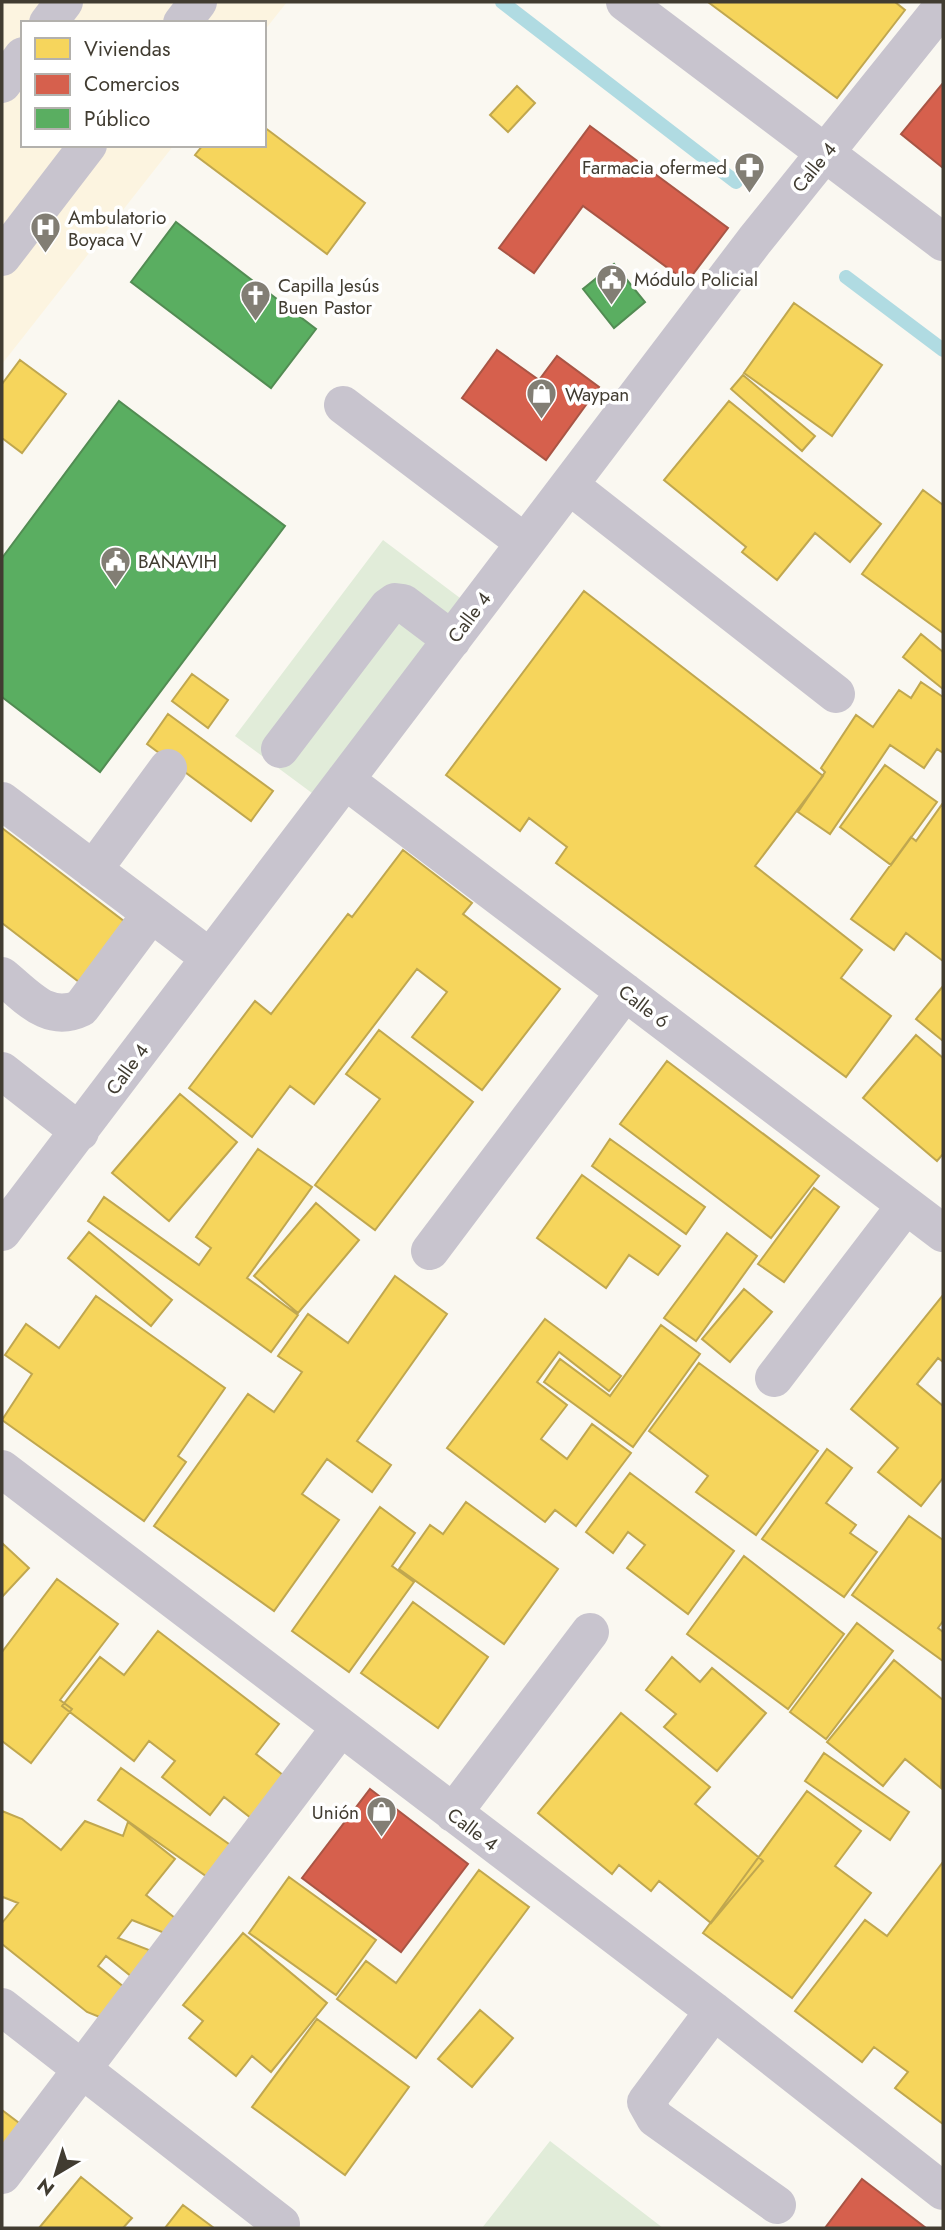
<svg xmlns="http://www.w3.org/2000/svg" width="945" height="2230" font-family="Jost,sans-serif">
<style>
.built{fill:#fcf4e0}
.green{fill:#e1ecd9}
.homes{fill:#f6d55c;stroke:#c0a74f;stroke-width:2}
.shops{fill:#d6604d;stroke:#a95545;stroke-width:2}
.public{fill:#5aae61;stroke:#528c53;stroke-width:2}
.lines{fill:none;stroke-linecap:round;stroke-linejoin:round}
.stream{stroke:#b0dbe2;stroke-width:14}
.minor{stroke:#c8c4ce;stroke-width:38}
.labels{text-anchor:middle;stroke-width:7;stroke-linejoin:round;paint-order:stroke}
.poi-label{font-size:19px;fill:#413c31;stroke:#fff;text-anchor:start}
.street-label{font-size:19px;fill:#413c31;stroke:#fff}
</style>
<rect width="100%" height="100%" fill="#faf8f1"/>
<!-- built -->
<path class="built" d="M2,2H287L264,31V23H23V145H174L2,364Z"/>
<!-- green -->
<path class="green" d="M383,540L464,601L316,796L235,736Z
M550,2141L663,2228H482Z"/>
<!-- homes -->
<path class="homes" d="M708,2H895L905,10L837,98Z
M517,86L535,103L508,132L490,115Z
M264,127L365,203L327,254L195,155L203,145H264Z
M794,303L882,365L832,436L744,373Z
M20,360L66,394L22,453L2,438V384Z
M743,375L815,436L802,451L731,389Z
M729,401L881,524L850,562L815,533L777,580L742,552L746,547L664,480Z
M923,490L943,505V633L862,574Z
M584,591L823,776L755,866L862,950L841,978L891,1016L846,1077L556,863L567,847L529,818L520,831L446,775Z
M921,634L943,652V689L903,657Z
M192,674L228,700L208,728L172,701Z
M921,682L943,697V753L937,749L924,768L890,745L830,834L798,812L825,772L821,768L856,715L873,727L899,690L911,698Z
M168,714L273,791L251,821L147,744Z
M885,765L937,802L891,865L840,827Z
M943,803V961L906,933L894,950L851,919L911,837L916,841Z
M2,828L129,925L83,985L2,923Z
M403,850L472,903L463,914L560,989L482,1090L412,1037L447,992L417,969L314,1104L290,1086L252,1137L189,1088L255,1001L271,1014L348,914L352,917Z
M943,986V1041L916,1019Z
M379,1030L473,1102L375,1230L315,1185L380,1099L346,1074Z
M916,1035L943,1058V1154L937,1161L863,1098Z
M667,1061L819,1176L771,1238L620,1124Z
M180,1094L237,1142L169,1221L112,1173Z
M610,1139L705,1207L686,1234L592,1166Z
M258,1149L312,1187L247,1278L298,1315L271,1352L88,1221L104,1197L199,1265L211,1248L196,1237Z
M582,1175L680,1246L658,1275L629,1255L606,1288L537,1238Z
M814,1188L839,1207L784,1282L758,1264Z
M316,1203L359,1240L298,1313L254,1276Z
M89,1232L172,1300L151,1326L68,1258Z
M727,1233L757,1256L696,1341L664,1318Z
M395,1276L447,1314L357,1441L391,1465L372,1492L327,1459L302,1494L339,1520L274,1611L154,1526L248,1394L274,1412L302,1372L278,1356L308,1314L348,1343Z
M744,1289L772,1312L730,1362L702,1339Z
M943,1295V1362L938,1358L917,1384L943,1406V1478L921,1506L878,1472L898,1448L851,1409Z
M96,1296L225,1388L178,1456L186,1462L144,1521L2,1420L32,1374L5,1355L26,1324L59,1348Z
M545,1319L621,1376L609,1391L559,1352L537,1382L567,1405L541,1439L567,1459L592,1424L631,1453L576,1526L555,1510L545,1522L447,1448Z
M661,1325L700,1354L633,1447L544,1382L560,1359L610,1396Z
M699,1363L818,1451L756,1535L696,1492L708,1476L649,1431Z
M827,1449L852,1468L826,1503L856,1525L850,1533L877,1552L844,1597L762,1539Z
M630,1473L734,1551L688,1614L627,1568L645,1545L628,1532L613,1553L586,1532Z
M466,1502L558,1569L504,1644L399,1569L430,1525L443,1534Z
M380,1507L415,1533L392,1566L414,1582L349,1672L292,1631Z
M909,1516L943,1540V1621L938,1628L943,1632V1661L852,1595Z
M2,1543L29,1568L2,1597Z
M744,1556L844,1634L788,1709L687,1634Z
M57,1579L118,1624L60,1700L72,1709L31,1763L2,1741V1652Z
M413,1602L488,1657L438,1728L361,1673Z
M857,1623L893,1651L826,1739L790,1712Z
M158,1631L279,1724L256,1754L288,1779L256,1822L224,1797L210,1815L162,1777L175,1761L149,1741L134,1761L62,1706L100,1657L124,1675Z
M672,1657L700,1682L712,1668L766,1713L717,1771L664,1727L676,1714L646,1690Z
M894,1660L943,1700L941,1788L905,1759L883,1786L827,1742Z
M621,1713L710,1787L695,1804L763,1861L711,1923L659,1881L651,1891L619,1865L612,1874L538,1813Z
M824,1753L909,1812L890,1840L805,1781Z
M121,1768L236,1849L213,1881L98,1800Z
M807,1791L861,1831L835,1866L871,1893L792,1998L703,1933Z
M2,1811L22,1819L61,1850L85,1821L123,1836L128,1822L175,1859L146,1895L175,1918L167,1934L132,1920L118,1938L149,1950L137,1981L106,1956L98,1966L130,1992L107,2020L87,2012L2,1944V1923L18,1903L3,1897L2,1899Z
M943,1862V2124L895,2088L908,2072L874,2047L862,2062L795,2011L865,1920L887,1936Z
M479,1870L529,1907L416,2058L337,1999L366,1961L396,1983Z
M289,1877L376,1940L336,1995L249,1933Z
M243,1933L327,2003L271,2072L252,2056L236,2076L189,2038L203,2021L183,2005Z
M480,2010L513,2038L472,2087L438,2059Z
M317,2019L409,2087L345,2175L252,2107Z
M2,2110L23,2126L2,2153Z
M81,2177L132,2218L123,2228H39Z
M183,2205L214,2228H165Z"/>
<!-- shops -->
<path class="shops" d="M943,83V168L901,134Z
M590,126L728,228L687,282L583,206L534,273L499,248Z
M497,350L539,380L557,356L599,387L546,460L462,398Z
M370,1789L468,1864L401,1952L302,1878Z
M862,2179L926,2228H825Z"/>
<!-- public -->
<path class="public" d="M176,222L316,329L271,388L131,282Z
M614,264L645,302L614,328L583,289Z
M119,401L285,526L100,772L2,697V558Z"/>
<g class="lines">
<!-- stream -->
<path class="stream" d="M502,2L736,182
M846,277L943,350"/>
<!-- minor -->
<path class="minor" d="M625,2L943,242
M48,23L64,2
M182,23L198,2
M2,84L23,56
M2,257L88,145
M343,405L525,543
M569,485L836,694
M280,749L388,607L395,602L403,603L452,640
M345,780L943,1233
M2,801L209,957
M93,870L168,768
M2,976C27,996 48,1024 81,1008L151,914
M2,1071L80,1132
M2,1232L755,240L943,6
M430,1251L625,992
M774,1378L906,1205
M2,1469L714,2011L943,2191
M453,1813L590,1632
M2,2007L281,2224
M714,2011L646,2102L655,2118L777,2205
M2,2175L340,1728"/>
</g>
<!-- icons -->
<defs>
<symbol id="pharmacy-pin" viewBox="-11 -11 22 30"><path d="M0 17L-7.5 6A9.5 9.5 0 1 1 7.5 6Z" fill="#827e74" stroke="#fff"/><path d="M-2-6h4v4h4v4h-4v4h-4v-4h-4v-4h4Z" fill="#fff"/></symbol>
<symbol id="hospital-pin" viewBox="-11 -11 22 30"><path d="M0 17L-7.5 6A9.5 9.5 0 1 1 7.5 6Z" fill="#827e74" stroke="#fff"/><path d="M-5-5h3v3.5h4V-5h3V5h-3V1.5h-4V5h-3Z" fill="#fff"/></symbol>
<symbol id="civic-pin" viewBox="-11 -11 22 30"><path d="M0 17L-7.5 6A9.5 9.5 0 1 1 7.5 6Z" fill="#827e74" stroke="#fff"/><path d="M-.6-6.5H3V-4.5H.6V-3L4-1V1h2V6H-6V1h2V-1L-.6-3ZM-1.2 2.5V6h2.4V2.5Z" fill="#fff"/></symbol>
<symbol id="church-pin" viewBox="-11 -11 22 30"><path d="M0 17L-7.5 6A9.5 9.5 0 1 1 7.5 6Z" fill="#827e74" stroke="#fff"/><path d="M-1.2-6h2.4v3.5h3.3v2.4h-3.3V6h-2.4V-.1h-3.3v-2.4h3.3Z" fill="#fff"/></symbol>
<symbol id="shop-pin" viewBox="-11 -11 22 30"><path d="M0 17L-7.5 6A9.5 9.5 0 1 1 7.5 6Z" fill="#827e74" stroke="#fff"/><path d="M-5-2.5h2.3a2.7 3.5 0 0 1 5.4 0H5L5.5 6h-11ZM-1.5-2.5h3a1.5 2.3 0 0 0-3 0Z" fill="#fff"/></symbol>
</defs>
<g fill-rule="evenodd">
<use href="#pharmacy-pin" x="732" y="150" width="35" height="47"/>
<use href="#hospital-pin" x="28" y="210" width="35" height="47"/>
<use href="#civic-pin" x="594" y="262" width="35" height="47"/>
<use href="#church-pin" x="238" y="278" width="35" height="47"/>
<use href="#shop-pin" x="524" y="376" width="35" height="47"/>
<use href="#civic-pin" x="98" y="544" width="35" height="47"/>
<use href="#shop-pin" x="364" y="1794" width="35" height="47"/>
</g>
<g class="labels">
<!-- poi labels -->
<g class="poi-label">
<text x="727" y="174" text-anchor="end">Farmacia ofermed</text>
<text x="68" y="224">Ambulatorio<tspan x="68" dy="22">Boyaca V</tspan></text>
<text x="634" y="286">Módulo Policial</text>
<text x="278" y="292">Capilla Jesús<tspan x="278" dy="22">Buen Pastor</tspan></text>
<text x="565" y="401">Waypan</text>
<text x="138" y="568">BANAVIH</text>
<text x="359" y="1819" text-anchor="end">Unión</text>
</g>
<!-- street labels -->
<g class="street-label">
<text transform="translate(814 167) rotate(-51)" y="7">Calle 4</text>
<text transform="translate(469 617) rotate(-53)" y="7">Calle 4</text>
<text transform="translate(644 1006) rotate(37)" y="7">Calle 6</text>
<text transform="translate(127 1069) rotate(-54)" y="7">Calle 4</text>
<text transform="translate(473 1829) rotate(37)" y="7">Calle 4</text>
</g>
</g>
<!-- border -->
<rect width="945" height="2230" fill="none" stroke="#413c31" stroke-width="7"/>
<!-- legend -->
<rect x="21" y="21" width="245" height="126" fill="#ffffff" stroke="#b3b1ad" stroke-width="2"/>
<rect x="35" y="38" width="35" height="21" fill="#f6d55c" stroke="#b3b1ad" stroke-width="2"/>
<text x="84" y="56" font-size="21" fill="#413c31">Viviendas</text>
<rect x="35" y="74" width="35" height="21" fill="#d6604d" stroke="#b3b1ad" stroke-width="2"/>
<text x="84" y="91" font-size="21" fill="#413c31">Comercios</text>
<rect x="35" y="108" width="35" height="21" fill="#5aae61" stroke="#b3b1ad" stroke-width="2"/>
<text x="84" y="126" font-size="21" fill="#413c31">Público</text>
<!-- north arrow -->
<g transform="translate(56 2174) rotate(218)" stroke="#ffffff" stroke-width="5" paint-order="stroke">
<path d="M0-5L12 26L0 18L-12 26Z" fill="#413c31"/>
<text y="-10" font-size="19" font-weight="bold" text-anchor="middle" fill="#413c31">N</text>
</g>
</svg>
